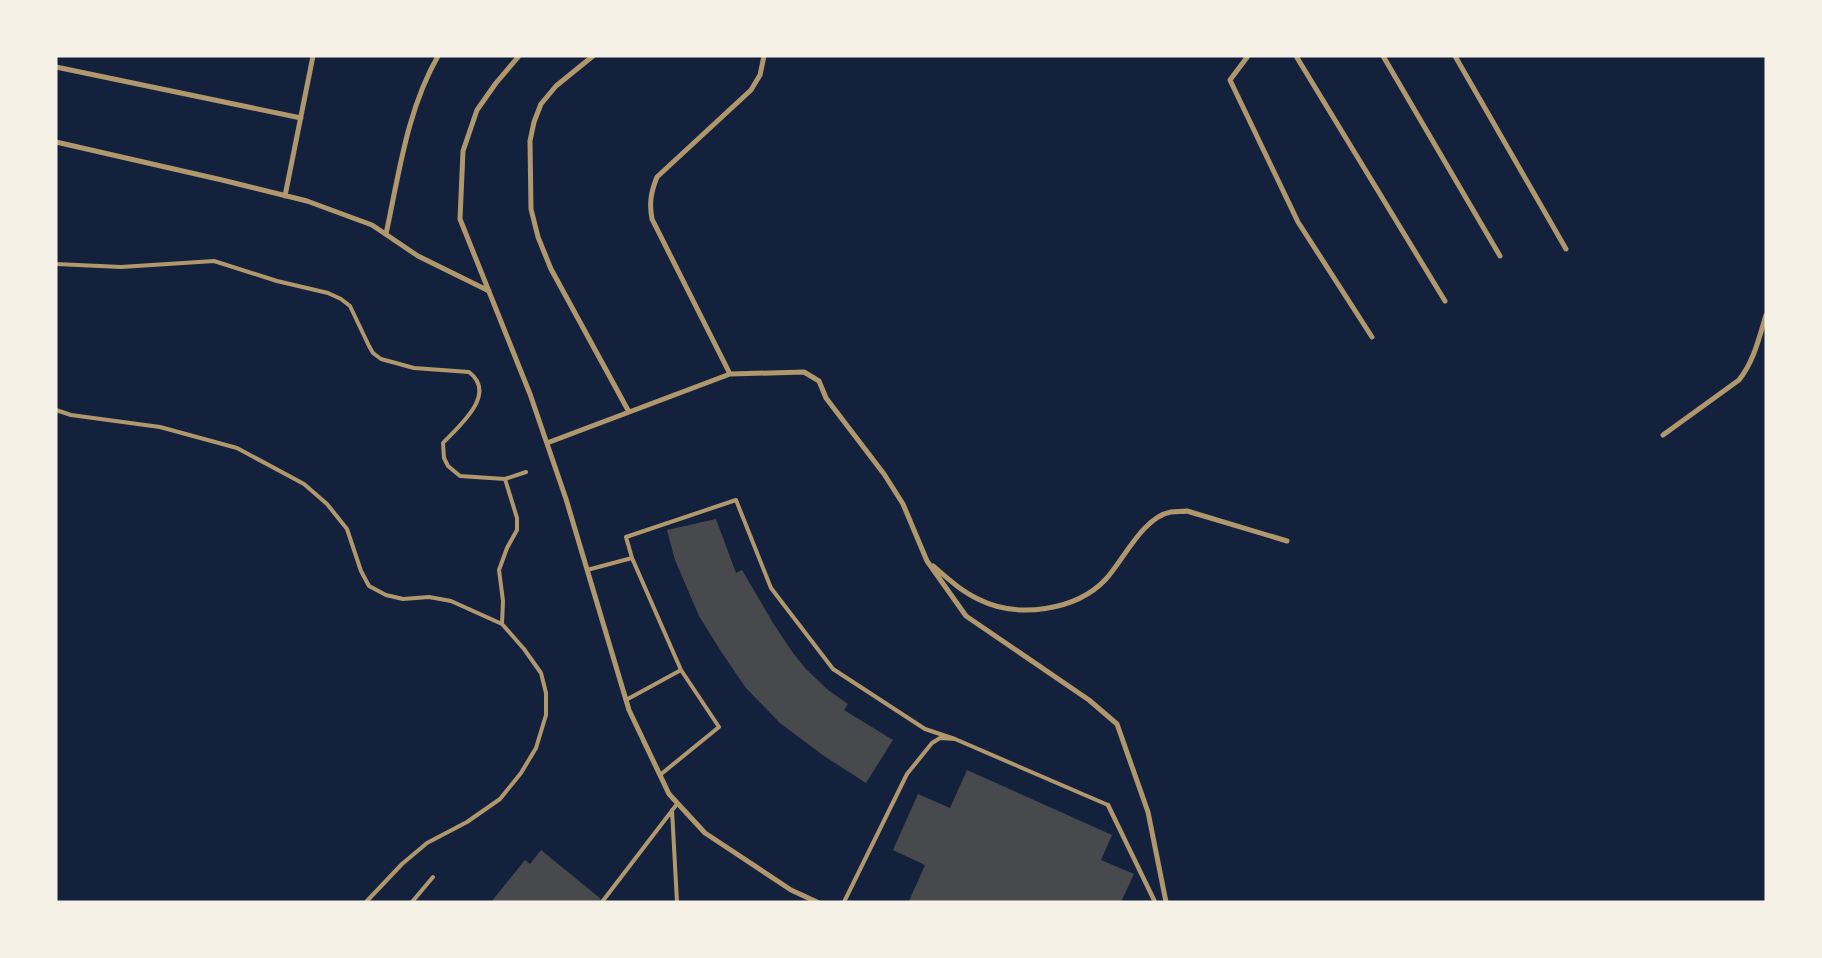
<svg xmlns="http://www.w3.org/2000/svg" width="1822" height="958" font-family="'PT Serif',serif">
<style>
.building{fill:#48494c}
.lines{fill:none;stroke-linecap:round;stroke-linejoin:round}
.service{stroke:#b1986c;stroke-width:4}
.pedestrian{stroke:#b1986c;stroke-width:4.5}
.minor{stroke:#b1986c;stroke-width:5}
</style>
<rect width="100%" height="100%" fill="#14213d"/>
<!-- building -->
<path class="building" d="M716,519L736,573L742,570L773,623L793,653L806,669L828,690L848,704L844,710L893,740L866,783L824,756L780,723L746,688L722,653L699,616L675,560L667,530Z
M967,770L1112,835L1101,860L1134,874L1121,902L909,901L925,865L893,850L918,794L950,808Z
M541,850L601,899L599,902H491L525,860L530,864Z"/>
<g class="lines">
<!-- service -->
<path class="service" d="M56,264L121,267L214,261L277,281L328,293L341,299L350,306L369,346L373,353L381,359L414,368L469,372C498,394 459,426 443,443L444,458L448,466L460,476L505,479L526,472
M56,410L71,415L160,427L237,448L304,484L327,504L347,529L361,571L369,586L386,595L403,599L429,597L451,601L502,624L524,649L541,673L546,693V715L536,748L521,773L500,799L467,822L427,843L402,864L366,902
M587,570L632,558L626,537L736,500L771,588L833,669L925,729L955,739
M502,624L503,601L499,570L507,548L517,530V518L505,479
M626,700L681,670L632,558
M660,775L719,727L681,670
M672,810L677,902
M412,902L433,877
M602,902L677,804
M844,902L907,774L932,743L940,738L955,739L1108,805"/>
<!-- pedestrian -->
<path class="pedestrian" d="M1108,805L1155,902"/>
<!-- minor -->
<path class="minor" d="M519,56L496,83L477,110L463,151L460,219L530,394L566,499L629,710L669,794L705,833L791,890L817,902
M593,56L556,86L541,104L534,122L530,141L531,209L538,237L551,269L629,412
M1248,56L1230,80L1298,222L1372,337
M1296,56L1445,301
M1383,56L1500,256
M1455,56L1566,249
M56,67L301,118
M56,142L222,180L307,201L372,225L418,256L489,291
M285,196L313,56
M386,234C399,174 407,110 438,56
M730,374L652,219C649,203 651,192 657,177L751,90L760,75L764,56
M1663,435L1739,380C1754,361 1759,338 1766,315
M547,443L730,374L804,372L819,381L826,398L884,474L903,504L927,561L966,616L1089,700L1117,724L1148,812L1166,902
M933,566C947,578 961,591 978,599C1017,619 1076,611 1106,579C1124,559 1143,517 1171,512C1176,511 1182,512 1187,511L1287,541"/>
</g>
<!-- border -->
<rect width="1822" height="958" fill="none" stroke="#f6f1e7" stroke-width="115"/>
</svg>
